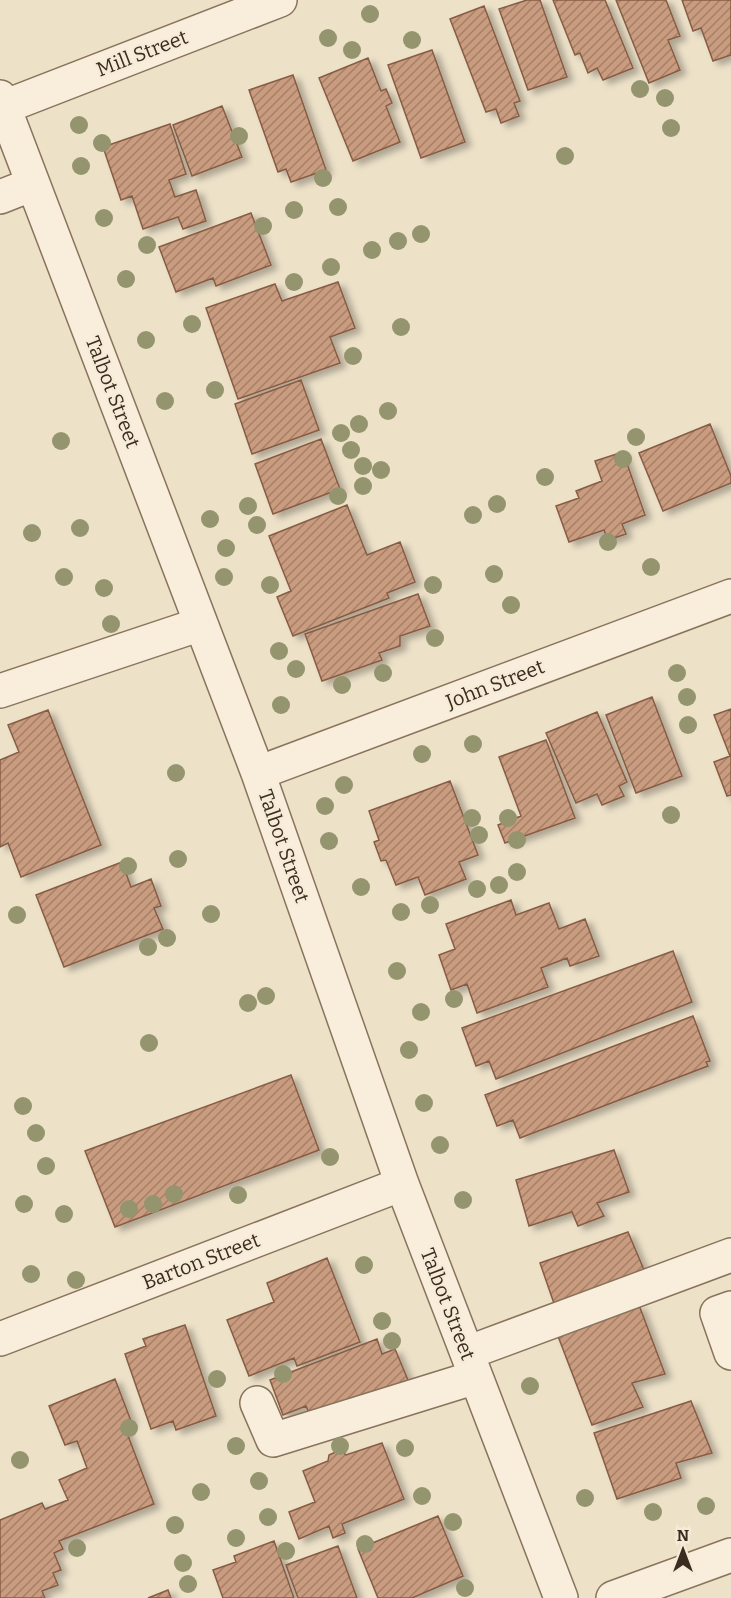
<svg xmlns="http://www.w3.org/2000/svg" width="731" height="1598" font-family="Bitter,serif">
<style>
.building{fill:url(#building-hatch);stroke:#875c44;stroke-width:1.5;filter:url(#shadow)}
.lines{fill:none;stroke-linecap:round;stroke-linejoin:round}
.minor-casing{stroke:#89735d;stroke-width:36}
.minor{stroke:#f8eedb;stroke-width:33}
.tree{fill:#94946f}
.labels{text-anchor:middle;stroke-width:4.5;stroke-linejoin:round;paint-order:stroke}
.street-label{font-size:20px;fill:#3a2c20;stroke:#f5ebd7}
</style>
<defs>
<pattern id="building-hatch" width="6" height="6" patternUnits="userSpaceOnUse" patternTransform="scale(1.5)"><rect width="6" height="6" fill="#ca9c7f"/><path d="M-1 1l2-2M0 6l6-6M5 7l2-2" fill="none" stroke="#a57f68"/></pattern>
<filter id="shadow"><feDropShadow dx="6" dy="4" stdDeviation="3" flood-color="#0004"/></filter>
</defs>
<rect width="100%" height="100%" fill="#ede1c8"/>
<!-- building -->
<path class="building" d="M527,0H540L567,77L528,90L499,9Z
M553,0H605L633,68L603,80L597,68L588,73L580,53L575,55Z
M616,0H666L680,36L668,40L680,70L649,83Z
M682,0H731V55L713,61L701,28L693,31Z
M484,6L520,101L514,103L519,116L501,123L496,109L486,112L450,19Z
M432,50L465,142L421,158L388,65Z
M368,58L381,91L386,89L392,103L386,106L400,142L353,161L319,78Z
M293,75L326,170L291,182L286,169L278,172L249,90Z
M222,106L242,157L192,176L173,125Z
M170,124L186,174L169,180L175,197L196,190L206,221L183,229L178,217L143,229L132,196L121,200L103,147Z
M251,213L271,265L216,286L213,278L176,292L159,247Z
M338,282L355,328L330,337L340,363L238,399L206,308L275,284L282,301Z
M301,380L319,430L252,454L235,404Z
M710,424L731,476V483L663,511L639,453Z
M321,439L340,489L273,514L255,464Z
M623,452L645,515L622,524L626,534L608,540L604,530L569,542L556,506L579,498L576,491L602,481L595,461Z
M347,505L367,555L400,542L415,582L387,593L389,598L293,636L277,597L291,591L269,536Z
M418,594L430,626L400,636V646L379,653L382,660L322,681L305,634Z
M652,697L682,776L636,793L606,715Z
M731,709V795L727,796L714,762L730,756L714,715Z
M48,710L101,845L21,877L8,843L0,847V760L19,752L8,725Z
M597,712L627,782L619,786L624,796L602,805L597,794L576,803L546,733Z
M546,740L575,818L505,843L498,825L521,816L499,757Z
M450,781L478,855L459,862L466,879L425,895L418,877L396,885L386,860L381,861L374,842L379,840L369,811Z
M122,862L131,887L151,879L161,906L154,908L163,929L64,967L36,895Z
M511,900L516,915L549,903L559,929L585,919L599,956L570,966L567,958L541,968L548,987L477,1013L467,984L451,990L439,955L455,949L446,924Z
M673,951L692,1002L496,1079L489,1061L476,1066L462,1028Z
M693,1016L710,1061L706,1062L708,1066L520,1138L513,1120L497,1126L485,1095Z
M291,1075L319,1150L115,1227L85,1151Z
M614,1150L629,1192L597,1203L604,1216L578,1226L572,1212L529,1226L516,1180Z
M628,1232L650,1284L558,1315L540,1263Z
M327,1258L360,1342L297,1366L294,1358L249,1376L227,1320L274,1302L267,1283Z
M639,1305L665,1374L632,1383L643,1407L592,1425L556,1331Z
M185,1325L216,1416L176,1430L173,1421L151,1429L125,1354L146,1346L143,1339Z
M377,1339L382,1354L395,1349L408,1380L310,1416L306,1406L283,1415L270,1380Z
M115,1379L131,1421L124,1425L154,1504L59,1541L63,1549L54,1553L61,1570L53,1573L58,1585L42,1591L45,1598H0V1520L42,1503L45,1509L68,1500L59,1480L87,1468L77,1441L65,1445L49,1406Z
M691,1401L712,1453L676,1463L681,1478L617,1499L594,1433Z
M382,1443L404,1499L342,1524L345,1533L333,1538L329,1526L299,1539L289,1512L315,1502L303,1471L328,1461L329,1455L340,1450L346,1455Z
M438,1516L463,1576L412,1598H378L358,1549Z
M274,1541L294,1598H223L213,1570L236,1562L234,1556Z
M338,1546L357,1598H298L286,1565Z
M168,1590L171,1598H148Z"/>
<g class="lines">
<defs>
<path id="minor" d="M0,97L258,773L402,1184L561,1598
M4,107L280,0
M0,197L33,184
M0,691L201,624
M258,773L731,596
M731,1308L717,1313L731,1353
M0,1339L402,1184
M467,1353L731,1255
M257,1403L273,1440L476,1377
M613,1598L731,1555"/>
</defs>
<!-- minor casing -->
<use href="#minor" class="minor-casing"/>
<!-- minor -->
<use href="#minor" class="minor"/>
</g>
<!-- trees -->
<g class="tree">
<circle cx="370" cy="14" r="9"/>
<circle cx="328" cy="38" r="9"/>
<circle cx="412" cy="40" r="9"/>
<circle cx="352" cy="50" r="9"/>
<circle cx="640" cy="89" r="9"/>
<circle cx="665" cy="98" r="9"/>
<circle cx="79" cy="125" r="9"/>
<circle cx="671" cy="128" r="9"/>
<circle cx="239" cy="136" r="9"/>
<circle cx="102" cy="143" r="9"/>
<circle cx="565" cy="156" r="9"/>
<circle cx="81" cy="166" r="9"/>
<circle cx="323" cy="178" r="9"/>
<circle cx="338" cy="207" r="9"/>
<circle cx="294" cy="210" r="9"/>
<circle cx="104" cy="218" r="9"/>
<circle cx="263" cy="226" r="9"/>
<circle cx="421" cy="234" r="9"/>
<circle cx="398" cy="241" r="9"/>
<circle cx="147" cy="245" r="9"/>
<circle cx="372" cy="250" r="9"/>
<circle cx="331" cy="267" r="9"/>
<circle cx="126" cy="279" r="9"/>
<circle cx="294" cy="282" r="9"/>
<circle cx="192" cy="324" r="9"/>
<circle cx="401" cy="327" r="9"/>
<circle cx="146" cy="340" r="9"/>
<circle cx="353" cy="356" r="9"/>
<circle cx="215" cy="390" r="9"/>
<circle cx="165" cy="401" r="9"/>
<circle cx="388" cy="411" r="9"/>
<circle cx="359" cy="424" r="9"/>
<circle cx="341" cy="433" r="9"/>
<circle cx="636" cy="437" r="9"/>
<circle cx="61" cy="441" r="9"/>
<circle cx="351" cy="450" r="9"/>
<circle cx="623" cy="459" r="9"/>
<circle cx="363" cy="466" r="9"/>
<circle cx="381" cy="470" r="9"/>
<circle cx="545" cy="477" r="9"/>
<circle cx="363" cy="486" r="9"/>
<circle cx="338" cy="496" r="9"/>
<circle cx="497" cy="504" r="9"/>
<circle cx="248" cy="506" r="9"/>
<circle cx="473" cy="515" r="9"/>
<circle cx="210" cy="519" r="9"/>
<circle cx="257" cy="525" r="9"/>
<circle cx="80" cy="528" r="9"/>
<circle cx="32" cy="533" r="9"/>
<circle cx="608" cy="542" r="9"/>
<circle cx="226" cy="548" r="9"/>
<circle cx="651" cy="567" r="9"/>
<circle cx="494" cy="574" r="9"/>
<circle cx="64" cy="577" r="9"/>
<circle cx="224" cy="577" r="9"/>
<circle cx="270" cy="585" r="9"/>
<circle cx="433" cy="585" r="9"/>
<circle cx="104" cy="588" r="9"/>
<circle cx="511" cy="605" r="9"/>
<circle cx="111" cy="624" r="9"/>
<circle cx="435" cy="638" r="9"/>
<circle cx="279" cy="651" r="9"/>
<circle cx="296" cy="669" r="9"/>
<circle cx="383" cy="673" r="9"/>
<circle cx="677" cy="673" r="9"/>
<circle cx="342" cy="685" r="9"/>
<circle cx="687" cy="697" r="9"/>
<circle cx="281" cy="705" r="9"/>
<circle cx="688" cy="725" r="9"/>
<circle cx="473" cy="744" r="9"/>
<circle cx="422" cy="754" r="9"/>
<circle cx="176" cy="773" r="9"/>
<circle cx="344" cy="785" r="9"/>
<circle cx="325" cy="806" r="9"/>
<circle cx="671" cy="815" r="9"/>
<circle cx="472" cy="818" r="9"/>
<circle cx="508" cy="818" r="9"/>
<circle cx="479" cy="835" r="9"/>
<circle cx="517" cy="840" r="9"/>
<circle cx="329" cy="841" r="9"/>
<circle cx="178" cy="859" r="9"/>
<circle cx="128" cy="866" r="9"/>
<circle cx="517" cy="872" r="9"/>
<circle cx="499" cy="885" r="9"/>
<circle cx="361" cy="887" r="9"/>
<circle cx="477" cy="889" r="9"/>
<circle cx="430" cy="905" r="9"/>
<circle cx="401" cy="912" r="9"/>
<circle cx="211" cy="914" r="9"/>
<circle cx="17" cy="915" r="9"/>
<circle cx="167" cy="938" r="9"/>
<circle cx="148" cy="947" r="9"/>
<circle cx="397" cy="971" r="9"/>
<circle cx="266" cy="996" r="9"/>
<circle cx="454" cy="999" r="9"/>
<circle cx="248" cy="1003" r="9"/>
<circle cx="421" cy="1012" r="9"/>
<circle cx="149" cy="1043" r="9"/>
<circle cx="409" cy="1050" r="9"/>
<circle cx="424" cy="1103" r="9"/>
<circle cx="23" cy="1106" r="9"/>
<circle cx="36" cy="1133" r="9"/>
<circle cx="440" cy="1145" r="9"/>
<circle cx="330" cy="1157" r="9"/>
<circle cx="46" cy="1166" r="9"/>
<circle cx="174" cy="1194" r="9"/>
<circle cx="238" cy="1195" r="9"/>
<circle cx="463" cy="1200" r="9"/>
<circle cx="24" cy="1204" r="9"/>
<circle cx="153" cy="1204" r="9"/>
<circle cx="129" cy="1209" r="9"/>
<circle cx="64" cy="1214" r="9"/>
<circle cx="364" cy="1265" r="9"/>
<circle cx="31" cy="1274" r="9"/>
<circle cx="76" cy="1280" r="9"/>
<circle cx="382" cy="1321" r="9"/>
<circle cx="392" cy="1341" r="9"/>
<circle cx="283" cy="1374" r="9"/>
<circle cx="217" cy="1379" r="9"/>
<circle cx="530" cy="1386" r="9"/>
<circle cx="129" cy="1428" r="9"/>
<circle cx="236" cy="1446" r="9"/>
<circle cx="340" cy="1446" r="9"/>
<circle cx="405" cy="1448" r="9"/>
<circle cx="20" cy="1460" r="9"/>
<circle cx="259" cy="1481" r="9"/>
<circle cx="201" cy="1492" r="9"/>
<circle cx="422" cy="1496" r="9"/>
<circle cx="585" cy="1498" r="9"/>
<circle cx="706" cy="1506" r="9"/>
<circle cx="653" cy="1512" r="9"/>
<circle cx="268" cy="1517" r="9"/>
<circle cx="453" cy="1522" r="9"/>
<circle cx="175" cy="1525" r="9"/>
<circle cx="236" cy="1538" r="9"/>
<circle cx="365" cy="1544" r="9"/>
<circle cx="77" cy="1548" r="9"/>
<circle cx="286" cy="1551" r="9"/>
<circle cx="183" cy="1563" r="9"/>
<circle cx="188" cy="1584" r="9"/>
<circle cx="465" cy="1588" r="9"/>
</g>
<g class="labels">
<!-- street labels -->
<g class="street-label">
<text transform="translate(142 53) rotate(-21)" y="7">Mill Street</text>
<text transform="translate(113 392) rotate(69)" y="7">Talbot Street</text>
<text transform="translate(495 684) rotate(-21)" y="7">John Street</text>
<text transform="translate(284 846) rotate(71)" y="7">Talbot Street</text>
<text transform="translate(201 1261) rotate(-21)" y="7">Barton Street</text>
<text transform="translate(448 1304) rotate(69)" y="7">Talbot Street</text>
</g>
</g>
<!-- north arrow -->
<g transform="translate(683 1550)" stroke="#f5ebd7" stroke-width="4.5" paint-order="stroke">
<path d="M0-4.5L10 22L0 15L-10 22Z" fill="#3a2c20"/>
<text y="-9" font-size="16" font-weight="bold" text-anchor="middle" fill="#3a2c20">N</text>
</g>
</svg>
